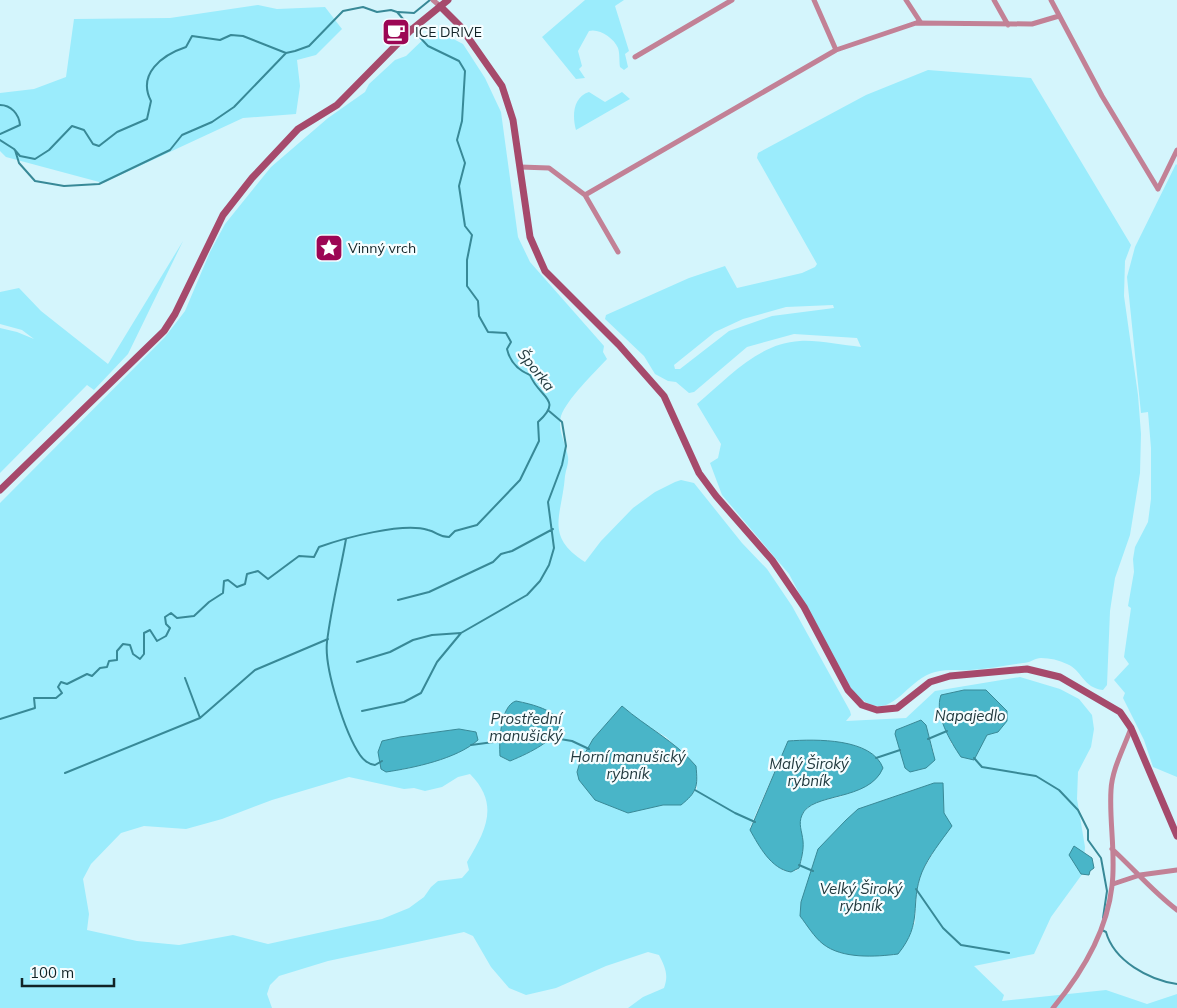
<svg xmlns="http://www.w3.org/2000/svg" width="1177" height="1008" font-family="Mulish,sans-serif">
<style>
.green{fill:#9becfc;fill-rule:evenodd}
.water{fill:#49b5c8;stroke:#388997}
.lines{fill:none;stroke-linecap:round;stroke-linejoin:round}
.stream{stroke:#388997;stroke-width:2}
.street{stroke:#c28196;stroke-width:5}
.secondary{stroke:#a64a6c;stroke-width:7}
.labels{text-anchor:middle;stroke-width:4.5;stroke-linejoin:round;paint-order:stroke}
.poi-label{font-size:14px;fill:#122326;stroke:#f5fdff;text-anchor:start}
.water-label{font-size:15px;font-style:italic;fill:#223a3f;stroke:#f5fdff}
</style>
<rect width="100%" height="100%" fill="#d4f5fc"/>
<!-- green -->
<path class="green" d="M585,0H624L615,6L629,51L625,54L628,67L624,70L620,67C619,61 620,54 618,48C614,38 599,28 589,31L578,51L582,66L579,69L585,78L576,79L542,37Z
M258,5L277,9L325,7L342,29L316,55L297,60L300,86L296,114L243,118L103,183L6,157L0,151V93L34,89L66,77L74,19L170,18Z
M434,29L463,44L485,78L501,112L518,237L530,262L604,346L603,352L607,359C594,373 567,399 561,416C557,430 566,443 568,457C569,463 566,469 565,476C562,516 544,536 585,562L601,541L633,508L655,492L675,482L681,480L694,483L742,543L767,569L792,606L850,711L851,715L846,721L906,718L935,691L1020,677L1060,689L1079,699L1092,715L1094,729L1091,747L1078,772L1077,799L1085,847L1083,873L1051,917L1034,954L974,966L1004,995L1002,1001L1106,990L1147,1004L1177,994V1008H628L643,997L664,988C669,975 665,967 659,955L648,952L606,966L556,988L526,995L509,988L491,967L473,936L464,932L328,961L279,976L270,985L267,994L272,1008H0V503L165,337L185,311L210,252L225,224L271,167L328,118L365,92L369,84L395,60L406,56ZM964,690H986L1007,711L998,732L987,735L978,752L952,745C946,730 935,711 941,695ZM522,702L552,713L534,748L510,761L500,756L501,736L507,708ZM622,706L639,721L666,737L696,766L697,789L681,805H663L628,813L610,806L577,772L593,739ZM920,720L926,725L934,753L926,768L910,772L903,727ZM459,729L476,732L471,746L444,758L402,770L382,741L400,737ZM788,741L853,745L843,796C832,799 819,800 809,806C786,819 813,854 796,871H784L766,855L750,827ZM470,774C500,804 486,831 467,862L469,870L462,878L438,881L431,887L424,897L409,908L382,919L268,944L233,935L179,945L137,941L87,930L89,914L83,879L91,864L121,833L144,826L186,829L222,819L272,800L349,777L404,789L414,788L425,791L442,787L458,777ZM934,783H942L944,813L933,853L922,872L917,889L915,923L898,954L881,956L864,955L822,943L800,916L801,902L807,887L858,809Z
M928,70L1031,78L1131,245L1125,261L1124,296L1138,395L1141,434L1140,473L1130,535L1115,578L1110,611L1107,685L1103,690C1083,688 1082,670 1067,664C1059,660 1050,658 1041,658C1035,658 1030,663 1023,663C1006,665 988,669 970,670C960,671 950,669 940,671C902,676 893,734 850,689L789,574L722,495L710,463L718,458L721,444L697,404C727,379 758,343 800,341C819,340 841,345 861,347L857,338L794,334L747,347L694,392L689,393L676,382L668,381L655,374L644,356L605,319L606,315L689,278L725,266L737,288L802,273L815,267L817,264L757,158L758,153L866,95ZM833,305L834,308L772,316L729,331L680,369H675L674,365L715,332L743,319L786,307Z
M589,92L605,102L622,92L630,99L576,130C572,116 573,97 589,92Z
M1176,164L1177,165V777L1153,767L1144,740L1123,698L1125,693L1114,680L1129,664L1124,657L1131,608L1128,606L1134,572L1133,559L1135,547L1148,522L1151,499V448L1148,412L1141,413L1127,277L1135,247Z
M183,241L128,354L94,390L87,385L0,473V328L17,332L34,339L22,330L0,324V292L19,288L41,311L108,364Z"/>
<!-- water -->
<path class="water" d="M964,690H986L1007,711V721L998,732L987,735L974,760L961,757C950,741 934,714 941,695Z
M516,701C588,715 557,742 510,761L500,756C499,742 500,706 516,701Z
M622,706C646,727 675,741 696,766C698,787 697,792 681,805H663L628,813L595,800L579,780L577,772L580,762L593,739Z
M921,720L926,725L935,760L926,768L910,772L905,768L895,734L896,730Z
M459,729L476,732L478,740C457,759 413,768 386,772L381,769L378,752L382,741L400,737Z
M788,741C816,739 872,738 883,768C869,802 811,792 802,815C798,824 802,831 803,841C804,850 801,860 799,868L791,872C771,869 759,846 750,830Z
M934,783H943L944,813L952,826C941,841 929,856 922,872C909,905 924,922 898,954C875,957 842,959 823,944C814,937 807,925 800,916L801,902L818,849L846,820L858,809Z
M1074,846L1092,858L1094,868L1090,871L1089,875L1081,874L1069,855Z"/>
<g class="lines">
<!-- stream -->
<path class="stream" d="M398,12L414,13L430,0
M0,105C11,105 19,114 20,125L0,134
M0,140L14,149L20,156L35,159L49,150L72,126L84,130L93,144L99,146L117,132L147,119L151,101C137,74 162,55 186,47L192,36L220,40L231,35L243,36L286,53L295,51L309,46L343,11L363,7L377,12L391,10L397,12L410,27
M15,150L19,163L35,181L64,186L99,184L170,150L182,135L212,122L234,107L286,53
M346,539C340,573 331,608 327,642C324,668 345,733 360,755C364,761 369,764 375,765L382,761
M398,600L429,592L493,562L501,554L512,551L553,529
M357,662L390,652L413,640L432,635L461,633
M185,678L200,718
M362,711L404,702L421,693L437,662L461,633L527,595L540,581L549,565L554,548L548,502L562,465L566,446L562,422L549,411
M0,719L35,708L34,698H56L62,693L58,687L61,682L67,684L87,674L92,676L100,668L107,667L109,661L117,660V651L123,644L130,645L133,654L140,659L144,654V633L150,630L157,641L166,636L170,628L166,624L165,617L171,613L177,618L194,616L209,602L223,593L224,581L228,580L237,587L245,584L247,574L258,571L268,579L299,556L314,557L319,547C344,538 403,522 428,530C437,532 439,537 449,537L455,531L477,525L520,480L539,441L538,422C564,399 539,398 530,375C518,370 510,362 507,349L511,342L506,333L488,332L479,316L478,301L467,286V260L472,235L465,226L459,186L465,163L457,140L462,121L465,71L459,61L428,46L413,30
M548,737L572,741L589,749
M928,739L947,731
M471,745L501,741
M876,758L900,750
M974,758L982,767L1036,776L1059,790L1078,810L1088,830V840L1101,858L1107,891L1103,918
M65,773L200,718L255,670L328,639
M695,790L735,813L755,822
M799,865L813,871
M916,889L943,928L961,945L1009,953
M1102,930L1106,932C1114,961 1149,980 1177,984"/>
<!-- street -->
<path class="street" d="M433,0L440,6
M814,0L836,50
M906,0L921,23
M994,0L1008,25
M1051,0L1102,96L1158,189
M635,57L732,0
M520,167L549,168L585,195L836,50L916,23L1032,24L1059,16
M1158,189L1177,150
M585,195L618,252
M1112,849C1134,869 1153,892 1177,910
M1113,884L1140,875L1177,870
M1053,1008C1082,973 1107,931 1112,886C1116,854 1109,821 1111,790C1112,769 1124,748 1131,728"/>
<!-- secondary -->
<path class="secondary" d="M440,6L460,26L502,86L513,120L530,237L545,271L619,345L664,396L699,473L716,496L772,560L804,607L848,690L862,705L877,710L897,708L930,682L950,676L1027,669L1060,677L1120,712L1131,728L1177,836
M0,490L164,331L175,314L223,215L252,178L298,129L337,105L410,31L448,0"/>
</g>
<!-- icons -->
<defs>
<symbol id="cafe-square" viewBox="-11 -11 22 22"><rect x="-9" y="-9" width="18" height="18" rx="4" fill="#9c0654" stroke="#f5fdff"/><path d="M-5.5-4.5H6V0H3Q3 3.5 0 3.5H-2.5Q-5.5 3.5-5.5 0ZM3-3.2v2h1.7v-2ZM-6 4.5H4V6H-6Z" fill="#fff"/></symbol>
<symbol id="sight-square" viewBox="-11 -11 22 22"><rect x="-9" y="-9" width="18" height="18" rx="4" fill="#9c0654" stroke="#f5fdff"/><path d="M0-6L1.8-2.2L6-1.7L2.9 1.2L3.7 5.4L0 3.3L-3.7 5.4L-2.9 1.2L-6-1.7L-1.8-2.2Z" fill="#fff"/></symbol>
</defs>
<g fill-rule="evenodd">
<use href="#cafe-square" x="380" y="16" width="32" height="32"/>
<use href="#sight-square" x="313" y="232" width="32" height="32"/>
</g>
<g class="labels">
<!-- poi labels -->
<g class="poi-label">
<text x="415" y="37">ICE DRIVE</text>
<text x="348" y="253">Vinný vrch</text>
</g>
<!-- water labels -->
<g class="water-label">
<text transform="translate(536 370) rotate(51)" y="5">Šporka</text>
<text x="970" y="721">Napajedlo</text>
<text x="526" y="724">Prostřední<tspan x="526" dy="17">manušický</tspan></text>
<text x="628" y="762">Horní manušický<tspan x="628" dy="17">rybník</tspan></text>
<text x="809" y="769">Malý Široký<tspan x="809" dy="17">rybník</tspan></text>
<text x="861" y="894">Velký Široký<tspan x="861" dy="17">rybník</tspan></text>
</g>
</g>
<!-- scale -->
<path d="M22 978v8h92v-8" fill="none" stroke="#122326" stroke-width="2.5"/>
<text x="30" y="978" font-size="15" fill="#122326" stroke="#f5fdff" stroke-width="4" paint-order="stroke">100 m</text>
</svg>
